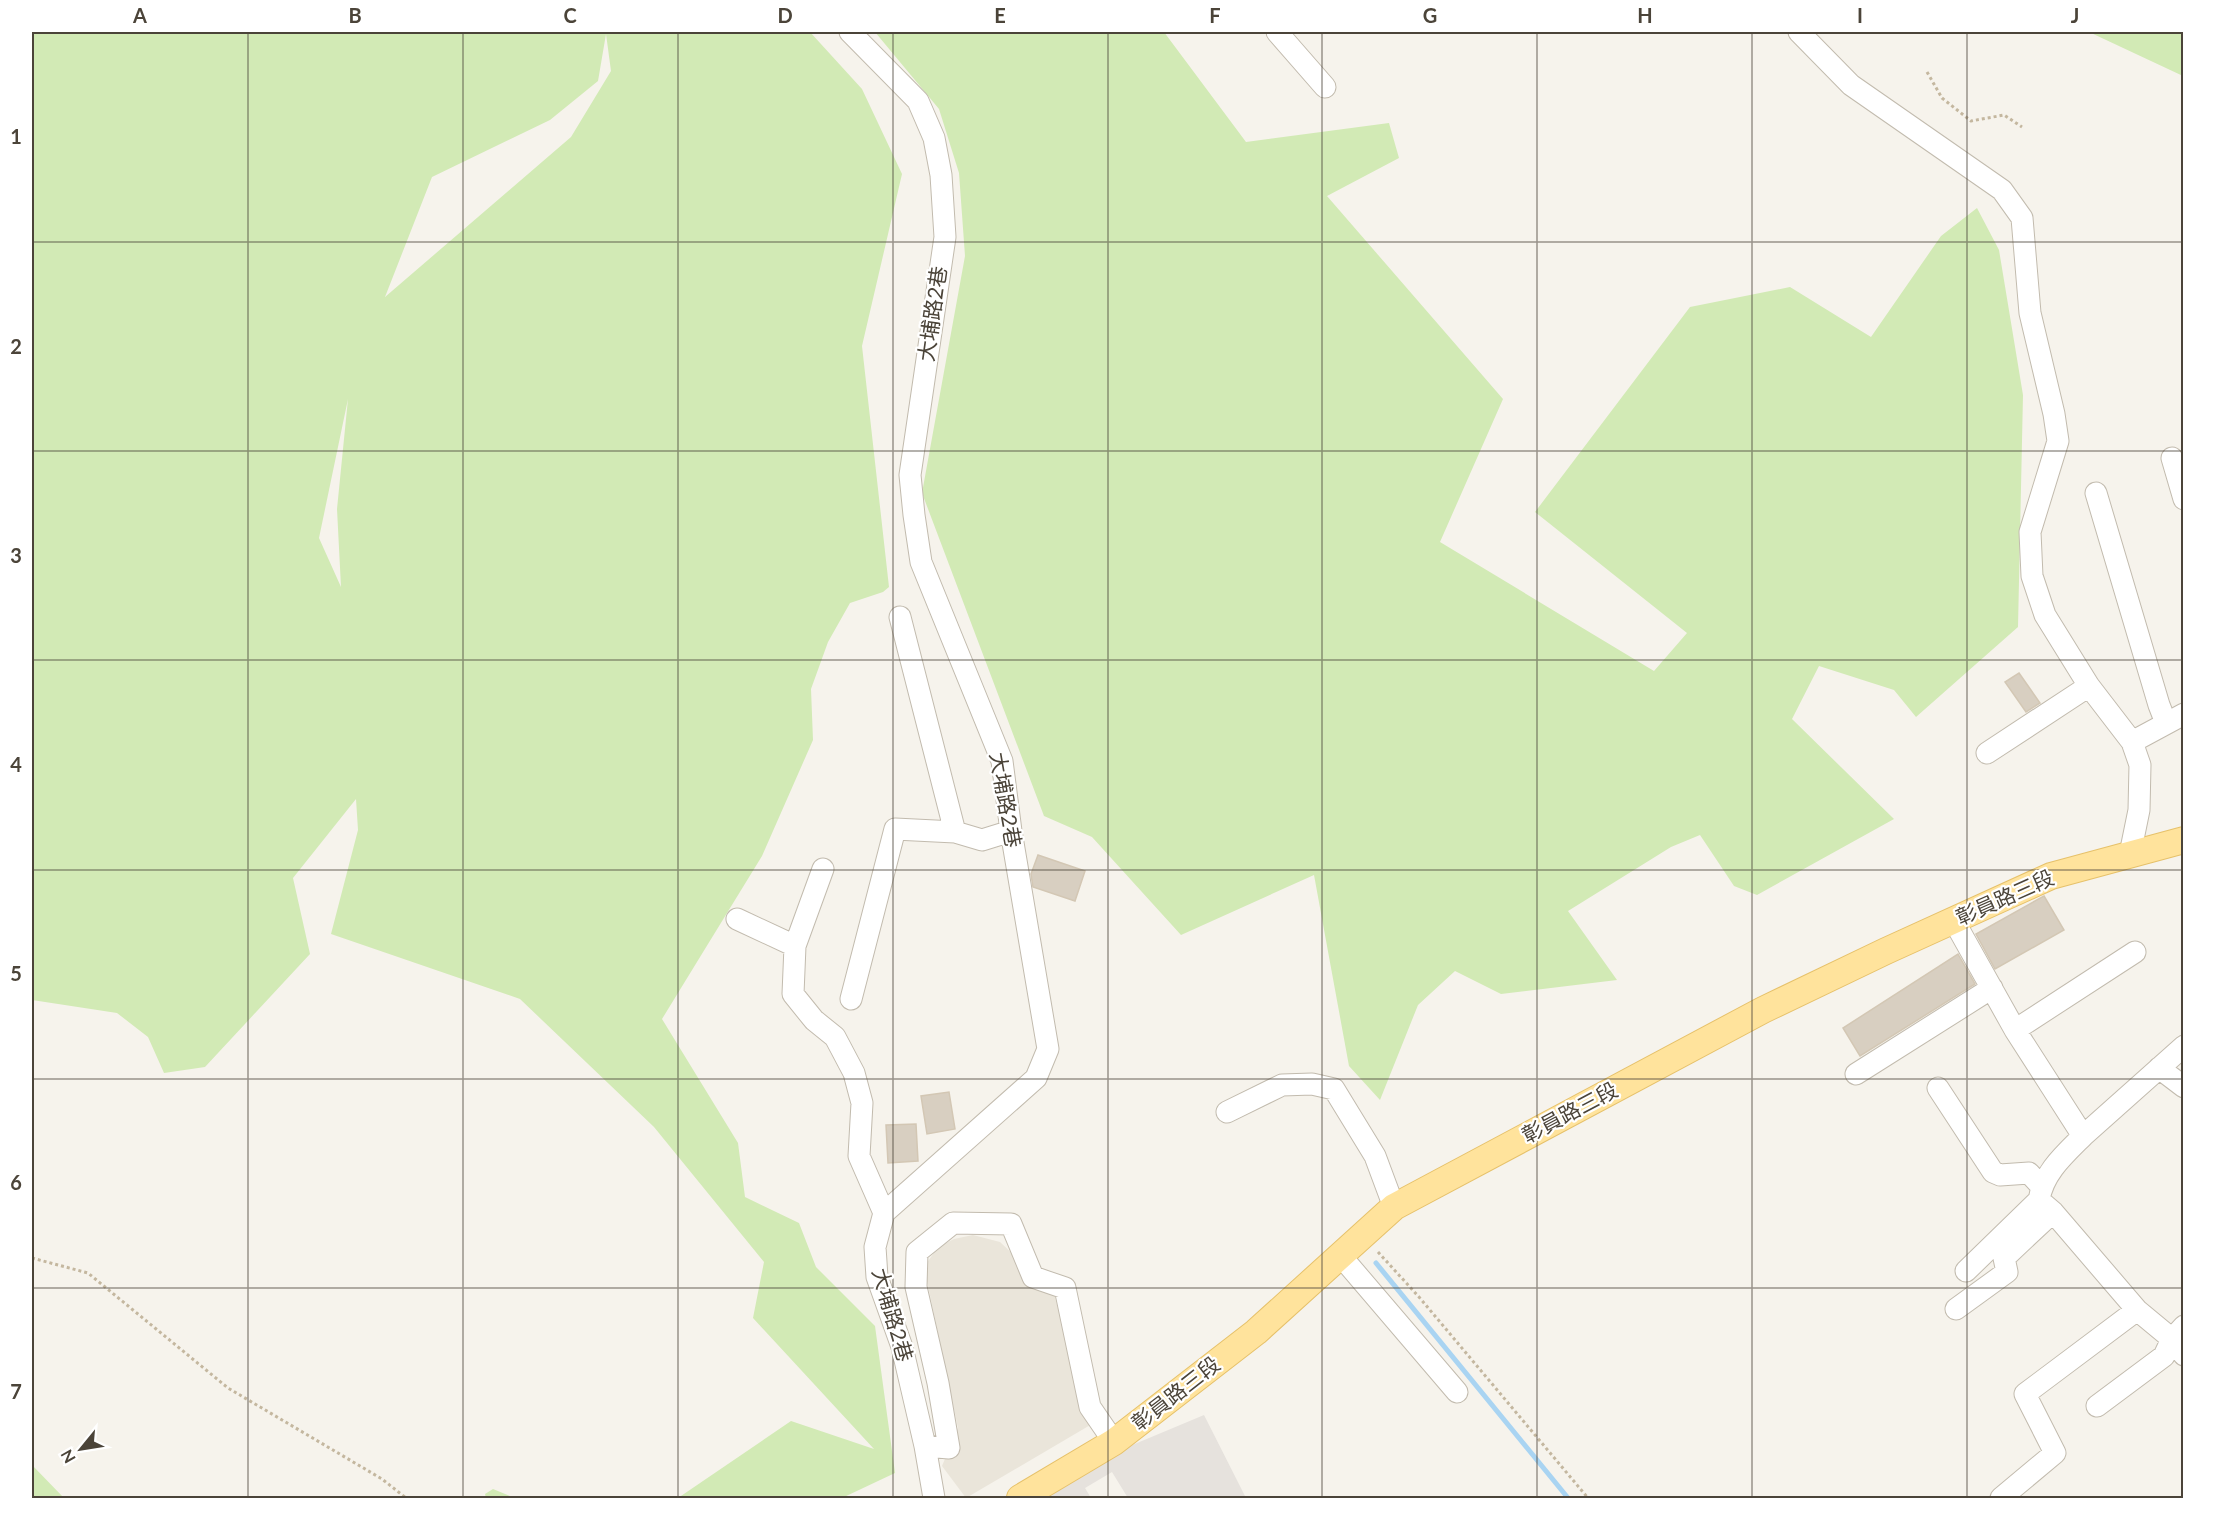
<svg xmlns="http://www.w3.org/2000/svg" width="2215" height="1530" font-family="Lato,'Noto Sans TC',sans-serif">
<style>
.residential{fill:#eae5da}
.industrial{fill:#e6e2dd}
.green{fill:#d2eab5;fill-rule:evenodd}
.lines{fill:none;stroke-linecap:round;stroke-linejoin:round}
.stream{stroke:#a9d4f2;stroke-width:5}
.building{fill:#d8cfc1;stroke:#d3c7b4;stroke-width:1.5}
.minor-casing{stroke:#c2bbae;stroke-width:23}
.major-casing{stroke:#e6c16a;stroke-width:28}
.path{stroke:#c4b79f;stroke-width:3;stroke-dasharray:3 3;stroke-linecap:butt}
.minor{stroke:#fff;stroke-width:21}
.major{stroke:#ffe39c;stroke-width:26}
.grid{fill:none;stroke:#4b4439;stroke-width:1.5;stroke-opacity:0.55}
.labels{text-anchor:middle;stroke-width:4.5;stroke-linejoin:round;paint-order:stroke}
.street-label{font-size:21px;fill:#4b4439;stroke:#fff}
.neatline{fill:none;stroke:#4b4439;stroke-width:2}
.grid-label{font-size:20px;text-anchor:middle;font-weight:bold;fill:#4b4439}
</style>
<rect width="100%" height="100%" fill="#f6f3ec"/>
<!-- residential -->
<path class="residential" d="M973,1235L1000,1242L1054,1293L1080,1396L1092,1424L966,1498L942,1466L958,1428L924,1267L938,1247L954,1239Z"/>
<!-- industrial -->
<path class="industrial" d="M1204,1415L1246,1498H1128L1112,1472L1085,1488L1091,1498H1032L1106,1456Z"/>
<!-- green -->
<path class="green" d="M32,32H810L862,89L902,174L862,346L889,587L883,592L850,603L828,642L811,689L813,740L762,856L662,1019L738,1143L745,1197L799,1223L816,1267L875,1326L895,1473L842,1498H678L791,1421L874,1449L753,1318L764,1262L654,1127L520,999L331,934L358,830L356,799L293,878L310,954L205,1067L164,1073L148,1037L117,1013L32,1000ZM606,34L611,71L571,137L385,297L432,177L550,120L598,81ZM348,399L337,509L341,587L319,538Z
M875,32H1164L1246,142L1389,123L1399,158L1327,196L1503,399L1440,542L1654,671L1687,633L1535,512L1690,307L1790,287L1871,337L1941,236L1977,208L1999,250L2023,395L2018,627L1916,717L1894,690L1819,666L1792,719L1894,819L1757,895L1734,886L1700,835L1671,847L1568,911L1617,980L1501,994L1455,971L1418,1005L1380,1100L1349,1066L1314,875L1181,935L1092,837L1044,816L922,493L965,256L959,173L939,109Z
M2089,32H2183V76Z
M32,1465L64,1498H32Z
M493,1489L515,1498H486L485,1494Z"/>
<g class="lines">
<!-- stream -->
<path class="stream" d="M1376,1263L1568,1498"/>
</g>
<!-- building -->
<path class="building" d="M2019,673L2040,703L2026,712L2005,682Z
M1038,855L1085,871L1075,901L1033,887L1031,874Z
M2044,896L2064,930L1995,969L1976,934Z
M1958,954L1975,984L1860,1056L1843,1028Z
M949,1092L955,1129L927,1134L921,1096Z
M916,1124L918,1161L888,1163L886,1125Z"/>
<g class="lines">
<defs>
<path id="minor" d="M850,32L918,101L934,138L941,175L945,237L910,475L914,515L921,562L1002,761L1011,831L1048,1049L1036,1078L884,1213L875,1247L877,1277L902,1347L925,1446L934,1498
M1277,32L1325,87
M1799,32L1851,85L2002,190L2022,218L2030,313L2054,414L2058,441L2030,532L2032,576L2045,615L2089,686L2132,742L2140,765L2139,810L2130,854
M2172,458L2184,499
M2096,493L2159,705L2166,723
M900,617L955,832
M2132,742L2184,714
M1987,753L2089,686
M823,869L795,946L793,994L814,1020L835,1037L854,1073L862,1103L859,1156L884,1213
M737,919L795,946
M1954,921L2015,1030L2083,1136C2065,1154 2043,1173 2039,1200L2053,1212L2137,1310L2172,1339L2184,1355
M851,999L895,829L955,832L982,840L1011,831
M2015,1030L2135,952
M2159,1068L2184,1087
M1856,1074L1992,988
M1938,1088L1993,1172L2000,1175L2029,1173L2041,1186
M1227,1112L1282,1085L1312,1084L1334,1089L1375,1156L1394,1207
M2083,1136L2184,1046
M1340,1255L1457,1392
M1966,1271L2039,1200
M1956,1309L2007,1272L2004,1258L2053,1212
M2097,1406L2164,1356L2172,1339L2184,1326
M925,1446L949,1448L938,1383L916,1287L917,1252L953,1223L1011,1224L1033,1277L1065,1288L1090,1407L1114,1442
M2001,1498L2055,1453L2025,1394L2137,1310"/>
<path id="major" d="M1020,1498L1114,1442L1256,1332L1394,1207L1763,1010L1886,951L2051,876L2184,840"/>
</defs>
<!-- minor casing -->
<use href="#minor" class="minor-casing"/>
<!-- major casing -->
<use href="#major" class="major-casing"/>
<!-- path -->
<path class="path" d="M1927,72L1942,98L1971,121L2004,115L2022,127
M1378,1252L1419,1297L1588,1498
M32,1258L88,1273L228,1388L382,1479L406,1498"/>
<!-- minor -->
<use href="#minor" class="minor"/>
<!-- major -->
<use href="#major" class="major"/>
</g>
<!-- grid -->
<path class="grid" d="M248,32V1498M463,32V1498M678,32V1498M893,32V1498M1108,32V1498M1322,32V1498M1537,32V1498M1752,32V1498M1967,32V1498M32,242H2184M32,451H2184M32,660H2184M32,870H2184M32,1079H2184M32,1288H2184"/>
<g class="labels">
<!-- street labels -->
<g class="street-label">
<text transform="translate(933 314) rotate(-82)" y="7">大埔路2巷</text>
<text transform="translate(1005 800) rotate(80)" y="7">大埔路2巷</text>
<text transform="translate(2005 898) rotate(-24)" y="7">彰員路三段</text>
<text transform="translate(1570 1113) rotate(-28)" y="7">彰員路三段</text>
<text transform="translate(892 1315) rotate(74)" y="7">大埔路2巷</text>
<text transform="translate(1176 1394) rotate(-38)" y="7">彰員路三段</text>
</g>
</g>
<!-- border -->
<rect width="2215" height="1530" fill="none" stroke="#ffffff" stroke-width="66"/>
<!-- north arrow -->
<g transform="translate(81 1449) rotate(240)" stroke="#ffffff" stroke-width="4.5" paint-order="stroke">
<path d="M0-4.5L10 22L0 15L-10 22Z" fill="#4b4439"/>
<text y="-9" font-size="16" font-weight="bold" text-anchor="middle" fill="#4b4439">N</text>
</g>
<rect x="33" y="33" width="2149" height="1464" class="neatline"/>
<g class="grid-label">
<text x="140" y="23">A</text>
<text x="355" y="23">B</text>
<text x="570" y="23">C</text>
<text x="785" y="23">D</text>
<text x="1000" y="23">E</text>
<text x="1215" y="23">F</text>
<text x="1430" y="23">G</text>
<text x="1645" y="23">H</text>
<text x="1860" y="23">I</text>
<text x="2075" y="23">J</text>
<text x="16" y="144">1</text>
<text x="16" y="354">2</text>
<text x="16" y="563">3</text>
<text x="16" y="772">4</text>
<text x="16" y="981">5</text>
<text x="16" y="1190">6</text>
<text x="16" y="1399">7</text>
</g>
</svg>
